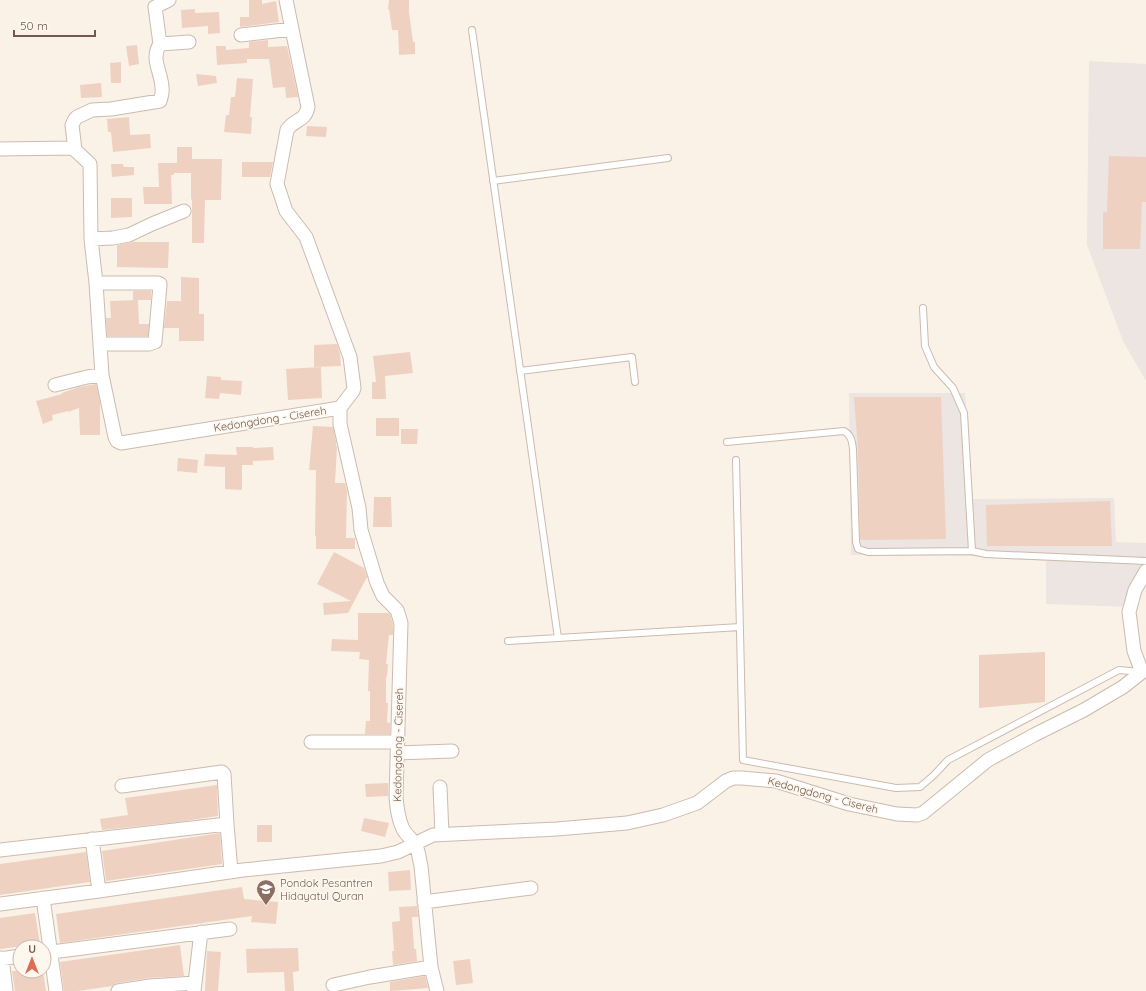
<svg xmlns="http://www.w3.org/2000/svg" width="1146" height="991" font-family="Quicksand,sans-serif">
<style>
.industrial{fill:#ece5e1}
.building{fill:#eed1c1}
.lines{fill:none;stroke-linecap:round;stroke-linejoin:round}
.lane-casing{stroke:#ccbaae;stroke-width:8}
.street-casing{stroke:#ccbaae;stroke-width:15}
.lane{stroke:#fff;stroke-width:6}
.street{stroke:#fff;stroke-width:13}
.labels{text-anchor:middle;stroke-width:3.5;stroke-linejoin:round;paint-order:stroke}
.street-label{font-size:11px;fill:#73594d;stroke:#fef7ee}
.education-label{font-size:11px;fill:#785e54;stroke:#fef7ee;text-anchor:start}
</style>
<rect width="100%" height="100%" fill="#fbf2e7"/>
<!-- industrial -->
<path class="industrial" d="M1089,61L1146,64V381L1123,341L1087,245Z
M849,393H965L973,499L1114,498L1116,542L1146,543V574L1131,607L1046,604V561L987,558L971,556L851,555Z"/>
<!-- building -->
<path class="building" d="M249,0H262V4L276,1L279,22L240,27V17H249Z
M389,0H409V12L413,42H415V54L399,55L398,30H392L389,9H388Z
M195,9V13L219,12L220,33L208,34V26L182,28L181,10Z
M268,40V47L287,46L298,97L286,98L285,87L273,88L269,59H247V63L217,65L216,46H226V50L249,48V42Z
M137,45L139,64L129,66L126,46Z
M121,62V83H111L110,63Z
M196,74L216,76L217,83L198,86Z
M237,78L253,79L250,117H252L251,134L224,132L226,115H229L231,97H235Z
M101,83L102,97L81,98L80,85Z
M129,117L130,135L150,134L151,148L113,152L111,132H108L107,119Z
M307,126L327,127L326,137L306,136Z
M177,147H192V159H222L221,200H205L204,243H192V200L191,199V173H174V175H171L172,204H144L143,187H159L158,163H177Z
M1109,156L1146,157V202H1142L1140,249H1103V212H1107Z
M242,162H273L270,177H242Z
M111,164H123L124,167H134V175L112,177Z
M111,198H132V217L111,218Z
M133,242H169L168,268L117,267V245Z
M181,277L199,278V314H204V341H179V328H164L167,301H181Z
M133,291H151V300H133Z
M138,300L139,324H149L148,336H107L106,318H111L110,301Z
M337,344L340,354L341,366L314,367V345Z
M410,352L413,373L385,376L386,399H372V382H376L373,356Z
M321,367L322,398L288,400L286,369Z
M207,376L221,377V380L242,381L241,395L220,393L219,399L205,398Z
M96,384L100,402V435H80L79,408L68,412V411L52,415L53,420L43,424L36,401L62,394V393L79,387Z
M854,397H941L946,539L860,540L858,449Z
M376,418H399V436H376Z
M313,426L333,427L336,442V446L337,447L335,483H345L347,491L346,538H355V549H316V536H315L316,470H309Z
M401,429H418L417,444H401Z
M236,447H253V448L273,447L274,460L253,461V465H242V490L225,489V467L204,466L205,454L237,455Z
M178,458L198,460L197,473L177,471Z
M374,497H391L392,527H373Z
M1110,501L1112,546H987L986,505Z
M334,552L364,568L367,577L348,613L324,615L323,603L351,601L317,584Z
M358,613H388L390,614L393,624V635H389L386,664H388L387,677H386V703H388L387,722L390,723V734H365L366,721H370V691H368L369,660L359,659L360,652L331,651L332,639L358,640Z
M1045,652V702L979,708V655Z
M388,783V796L366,797L365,784Z
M217,785L218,816L178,822L102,830L100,819L128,815L125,798Z
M364,818L389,823L385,837L361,831Z
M257,825H272V842H257Z
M220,833L222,864L106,881L102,851Z
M86,852L90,882L0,895V864Z
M410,870L411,890L389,891L388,872Z
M242,887L244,899L278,902L276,924L251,922L252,916L60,943L56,914Z
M417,906L418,917H412L414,949H416L417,961L393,965L392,951H394L392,922L400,921L399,907Z
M35,913L40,944L0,949V918Z
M180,945L184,976L149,978L117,983L112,986L78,991H64L60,962Z
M298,948L299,971L293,972L294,991H285L284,972L247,973L246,949Z
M207,951L221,952L218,991H205Z
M470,959L473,983L456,985L453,961Z
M12,971H43L46,991H15Z
M425,976L428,988L390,991V982Z"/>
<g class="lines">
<defs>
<path id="lane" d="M472,30L558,638
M493,181L668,158
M923,308L925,346L934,367L953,388L964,413L972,551L986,554L1146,561
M520,371L632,357L635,382
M727,442L844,431C851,435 852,441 853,449L856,542L858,549L868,552L972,551
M736,460L743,760L896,788L920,787L934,775L948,760L1119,670L1141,672
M508,641L740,627"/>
<path id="street" d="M286,0L308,107C305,122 294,119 287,130L277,184L286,211L306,237L350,357L354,388L353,391L340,408
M241,35L292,29
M160,44L189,42
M0,149L72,148L75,150L90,164L91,239L96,283L102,375L115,437L117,441L121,443L340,408V424L359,508L361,530L377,583L383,596L397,610L401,623L396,797C397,808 398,819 403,829C406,835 411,838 415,844C419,850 419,859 421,866L431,967L437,991
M75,150L72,125L75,119L77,117L92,110L111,109L160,101C161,97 163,93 162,88C162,73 150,59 160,44L155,7L169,0
M91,239L113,238L129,235L152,224L184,211
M96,283H158L160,284V285L155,342L149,344H100
M55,385L87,377L102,375
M311,742H398
M397,753L452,751
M440,787L442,834
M227,824L231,872
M92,839L99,891
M0,850L227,824L224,774L222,772L122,786
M43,898L56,991
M424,902L531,888
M0,904L99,891L243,870L381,856L398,852L433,835L557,829L627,823L663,815L697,803L726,781L733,778H742L776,781L849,804L897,814L917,815L923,813L928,809L988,760L1034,735L1084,710L1123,687L1142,672L1134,651L1129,612L1135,590L1146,571
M44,953L230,929
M2,958L6,991
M0,959L20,956
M333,985L370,977L431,967
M118,991L150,986L195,983
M194,991L201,932"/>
</defs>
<!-- lane casing -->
<use href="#lane" class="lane-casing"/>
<!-- street casing -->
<use href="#street" class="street-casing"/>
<!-- lane -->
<use href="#lane" class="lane"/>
<!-- street -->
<use href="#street" class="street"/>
</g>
<!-- icons -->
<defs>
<symbol id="school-pin" viewBox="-11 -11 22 30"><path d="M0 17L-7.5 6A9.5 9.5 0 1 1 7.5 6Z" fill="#8d6e63" stroke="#fef7ee"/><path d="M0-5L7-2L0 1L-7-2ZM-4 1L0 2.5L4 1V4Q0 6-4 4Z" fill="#fff"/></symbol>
</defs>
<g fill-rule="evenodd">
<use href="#school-pin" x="255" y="878" width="22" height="30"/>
</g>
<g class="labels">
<!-- street labels -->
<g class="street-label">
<text transform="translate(270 419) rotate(-9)" y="4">Kedongdong - Cisereh</text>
<text transform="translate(398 745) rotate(-89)" y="4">Kedongdong - Cisereh</text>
<text transform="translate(823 795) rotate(15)" y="4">Kedongdong - Cisereh</text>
</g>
<!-- education labels -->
<g class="education-label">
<text x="280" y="887">Pondok Pesantren<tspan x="280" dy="13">Hidayatul Quran</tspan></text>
</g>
</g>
<!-- north arrow -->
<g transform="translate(32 959)"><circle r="19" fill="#fef7ee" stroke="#c6b8ae"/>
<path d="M0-3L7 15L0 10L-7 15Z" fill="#db6d56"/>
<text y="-6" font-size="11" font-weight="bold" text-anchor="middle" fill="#73594d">U</text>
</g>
<!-- scale -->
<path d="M14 30v6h81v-6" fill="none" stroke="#73594d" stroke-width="2"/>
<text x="20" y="30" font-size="12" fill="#73594d" stroke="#fef7ee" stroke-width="3" paint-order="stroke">50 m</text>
</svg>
